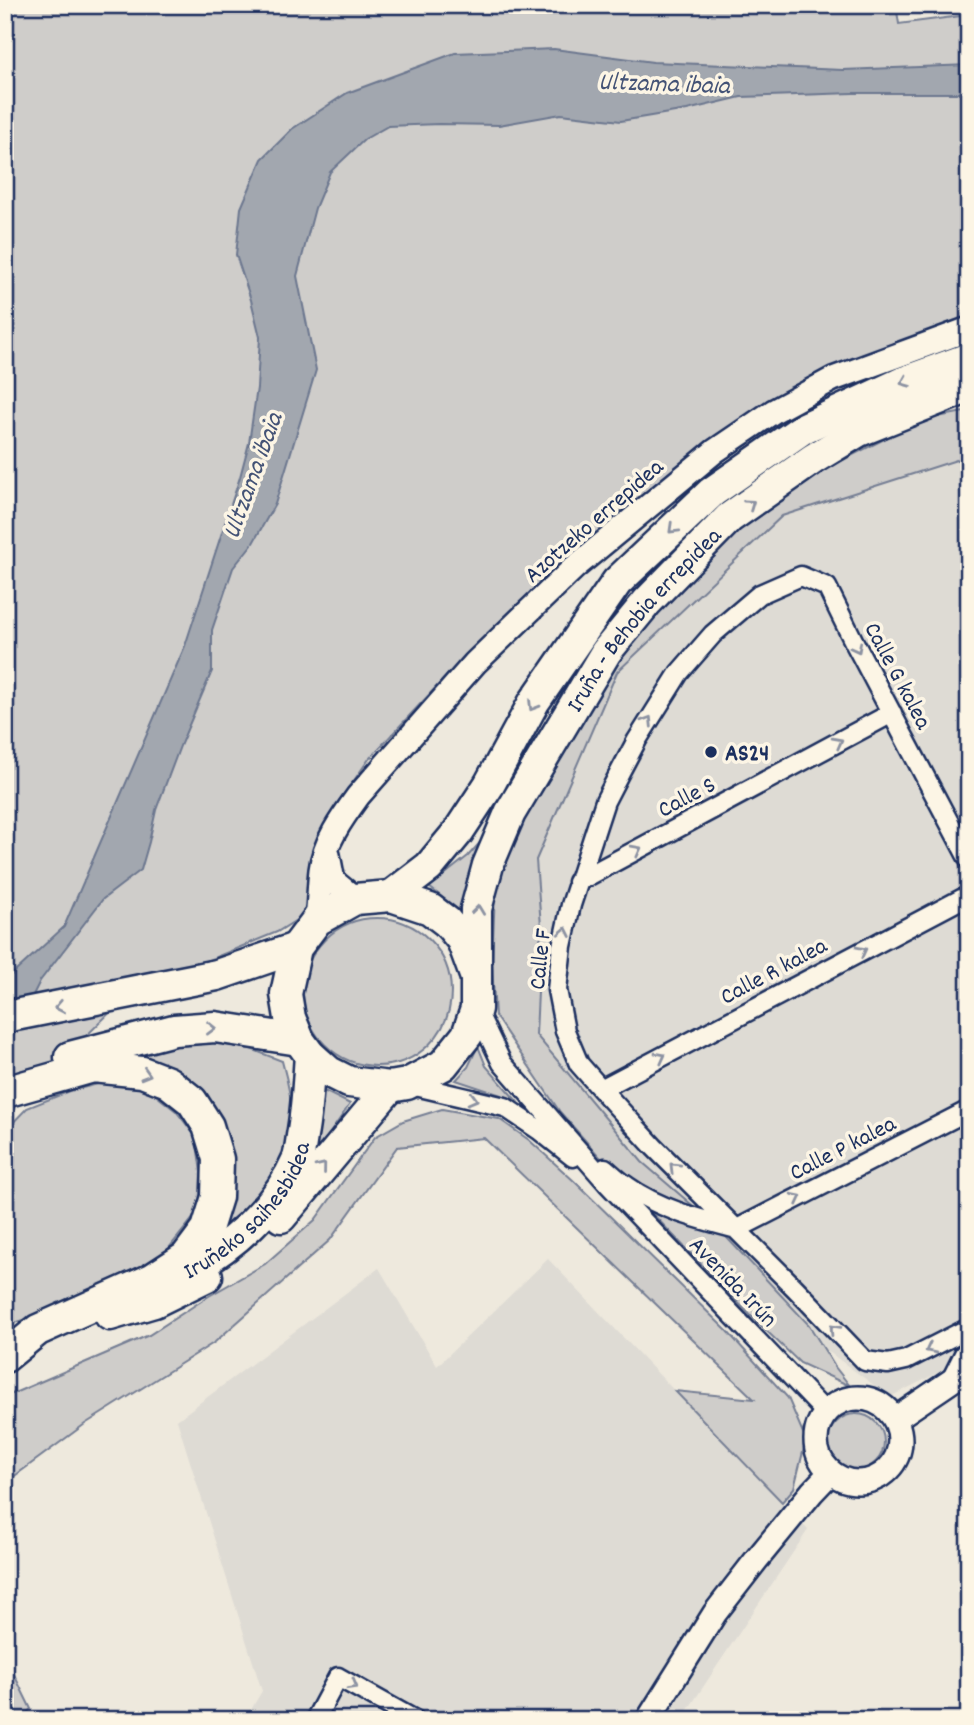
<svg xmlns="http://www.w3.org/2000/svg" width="974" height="1725" font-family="Dekko,sans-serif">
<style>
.built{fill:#dedbd4}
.green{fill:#cfcdca;stroke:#757e94;stroke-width:2}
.water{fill:#a2a7af;stroke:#6c778f;stroke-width:2}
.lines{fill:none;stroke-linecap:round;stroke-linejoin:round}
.minor-casing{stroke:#1b2f5e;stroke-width:23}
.tertiary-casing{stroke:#1b2f5e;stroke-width:28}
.trunk-casing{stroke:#1b2f5e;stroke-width:35}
.minor{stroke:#fcf5e5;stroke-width:18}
.tertiary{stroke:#fcf5e5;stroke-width:23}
.trunk{stroke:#fcf5e5;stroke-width:30}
.oneway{stroke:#8c92a2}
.poi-dot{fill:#1b2f5e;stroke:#fcf5e5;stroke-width:2.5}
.labels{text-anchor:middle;stroke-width:7;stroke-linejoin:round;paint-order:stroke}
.street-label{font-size:24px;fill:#1b2f5e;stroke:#fcf5e5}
.poi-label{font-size:24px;font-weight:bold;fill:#1b2f5e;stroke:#fcf5e5;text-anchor:start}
.water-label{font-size:26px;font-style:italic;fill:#445376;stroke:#fcf5e5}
</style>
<rect width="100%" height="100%" fill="#eee9dd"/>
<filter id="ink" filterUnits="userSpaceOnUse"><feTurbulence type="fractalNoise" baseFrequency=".0143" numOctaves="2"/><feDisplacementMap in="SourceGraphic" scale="14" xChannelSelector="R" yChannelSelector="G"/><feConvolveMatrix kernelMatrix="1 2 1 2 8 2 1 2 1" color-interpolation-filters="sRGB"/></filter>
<g filter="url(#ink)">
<!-- built -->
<path class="built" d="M969,456V1357L890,1397L754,1297L536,1035L541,926L536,860L617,672L782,516Z
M548,1259L808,1530L681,1720H245L262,1691L177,1420L379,1268L437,1366Z"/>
<!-- green -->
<path class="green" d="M5,5H348L349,8L360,5H896L899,24L969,15V329L774,411L579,564L453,669L369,759L328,818L306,914L277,932L189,968L152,971L5,1116Z
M969,411V456L782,516L617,672L536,860L541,926L536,1035L642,1162L713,1223L809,1325L835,1367L850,1386L800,1363L748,1313L622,1182L560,1112L495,1016L492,964L496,868L532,796L613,663L713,542L815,474L922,420Z
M485,837L466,887L460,911L429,887L468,856Z
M303 992a74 74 0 1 1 148 0a74 74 0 1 1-148 0Z
M210,1042L251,1049L282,1061C286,1075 296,1117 293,1130C286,1157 261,1200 242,1219C234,1226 223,1231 214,1237L230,1156L217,1110L182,1077L119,1059L177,1045Z
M478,1046L486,1066L516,1100L456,1080L468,1067Z
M102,1083L148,1089L176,1111L196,1137L201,1172L199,1211L165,1253L86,1300L5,1326V1131L27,1108L70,1091Z
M320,1089L350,1104L312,1159Z
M442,1109L499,1119L529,1140L574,1181L726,1330L788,1398L806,1440L794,1488L782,1502L675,1391L754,1399L484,1138L397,1147L330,1240L215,1342L85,1424L5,1483V1397L149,1335L209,1296L265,1264L315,1220L375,1137L403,1121Z
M828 1442a28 28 0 1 1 56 0a28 28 0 1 1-56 0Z
M5,1656L31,1709L19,1720H5Z"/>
<!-- water -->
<path class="water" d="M554,49L653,62L843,70L969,65V93H853L741,97L687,110L621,121L561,114L499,125L439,124L388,126L365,139L330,172L315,208L297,276L316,370L275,504L253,543L233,568L212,630V671L180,746L156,810L149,842L141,870L103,899L40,981L5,1051V981L64,927L185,646L240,477L249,443L257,388L260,337L251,300L236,255L241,208L262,159L292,129L347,93L455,53Z"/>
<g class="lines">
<defs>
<path id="minor" d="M969,860L854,642L827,587L801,576L760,594L713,634L679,673L637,740L621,770L605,801L571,905L562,946L557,990L565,1031L579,1064L601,1089L654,1147L795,1288L865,1361L888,1364L906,1360L969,1328
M577,882L892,713
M476,1009L502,1063L607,1183L826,1413
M407,1084L505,1107L539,1130L573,1157
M601,1089L969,895
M605,1168C612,1174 619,1181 627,1186C659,1209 699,1219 737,1229L969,1110
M951,1380L964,1354L969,1351
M320,1720L316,1718L338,1677L415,1720"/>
<path id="tertiary" d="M328,855L333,881L355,899
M317,920C319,904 319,887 321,870C324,843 342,818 358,796L475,663L575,567L715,451L774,411L833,379L969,329
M816 1440a42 42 0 1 1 84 0a42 42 0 1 1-84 0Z
M895,1419L969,1369
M648,1720L715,1613L757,1559L812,1492L831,1472"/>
<g id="trunk">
<path d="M391,896L429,867L458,832L489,785L534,702L617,582L712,492L804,428L903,382L969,358"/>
<path id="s1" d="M476,978L462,940L447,922L430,909L391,896L355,899L317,920L296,948L286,994L290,1018L299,1040L310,1055L329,1072L349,1082L390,1087L407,1084L443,1065L467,1035L476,1009V909L488,865L510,813L606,652L647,602L729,518L813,459L859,431L969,387"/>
<path d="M5,1017L217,975L296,948"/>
<path d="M70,1057L174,1030L215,1027L299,1040"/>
<path d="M5,1092L93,1067L142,1072L168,1082L192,1101L208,1126L218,1159L217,1197L207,1229L186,1257L152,1279L38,1330L5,1357"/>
<path d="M281,1217L390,1087"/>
<path id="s2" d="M181,1274C229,1250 277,1208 298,1158C300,1151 301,1143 302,1136C307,1110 308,1082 310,1055"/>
<path d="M110,1315L154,1302L207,1276"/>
</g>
</defs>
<!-- minor casing -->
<use href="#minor" class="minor-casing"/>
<!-- tertiary casing -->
<use href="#tertiary" class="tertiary-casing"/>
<!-- trunk casing -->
<use href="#trunk" class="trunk-casing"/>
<!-- minor -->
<use href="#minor" class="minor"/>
<!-- tertiary -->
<use href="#tertiary" class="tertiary"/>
<!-- trunk -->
<use href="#trunk" class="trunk"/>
</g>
<!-- one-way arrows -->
<defs><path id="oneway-chevron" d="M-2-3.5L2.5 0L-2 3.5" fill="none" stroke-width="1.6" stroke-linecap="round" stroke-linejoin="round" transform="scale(1.75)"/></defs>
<g class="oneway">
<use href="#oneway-chevron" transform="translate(905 382) rotate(158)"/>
<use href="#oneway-chevron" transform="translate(750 504) rotate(-35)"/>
<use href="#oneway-chevron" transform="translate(673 529) rotate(136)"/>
<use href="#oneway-chevron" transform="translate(857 648) rotate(62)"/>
<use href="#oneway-chevron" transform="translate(533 706) rotate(121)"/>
<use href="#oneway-chevron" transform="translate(648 721) rotate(-58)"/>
<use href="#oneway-chevron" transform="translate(838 742) rotate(-28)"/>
<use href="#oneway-chevron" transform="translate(637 850) rotate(-28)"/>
<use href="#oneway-chevron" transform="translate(478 910) rotate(-83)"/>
<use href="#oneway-chevron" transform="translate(565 932) rotate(-79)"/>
<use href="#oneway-chevron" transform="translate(862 951) rotate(-28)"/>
<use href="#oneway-chevron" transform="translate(59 1007) rotate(169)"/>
<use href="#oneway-chevron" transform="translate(211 1028) rotate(1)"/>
<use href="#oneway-chevron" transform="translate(661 1057) rotate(-28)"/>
<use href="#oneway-chevron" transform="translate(146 1074) rotate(17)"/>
<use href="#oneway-chevron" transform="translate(473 1099) rotate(15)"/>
<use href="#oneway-chevron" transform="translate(322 1167) rotate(-51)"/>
<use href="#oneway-chevron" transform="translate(674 1167) rotate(-135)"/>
<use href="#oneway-chevron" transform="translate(797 1198) rotate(-27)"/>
<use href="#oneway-chevron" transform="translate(834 1329) rotate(-133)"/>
<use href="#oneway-chevron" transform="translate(930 1349) rotate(153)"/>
<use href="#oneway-chevron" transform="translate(353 1685) rotate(29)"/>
</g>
</g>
<!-- markers -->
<circle class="poi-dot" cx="711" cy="752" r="7"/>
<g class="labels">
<!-- street labels -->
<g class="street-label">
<text transform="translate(593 520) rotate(-41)" y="8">Azotzeko errepidea</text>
<text dy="8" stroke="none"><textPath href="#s1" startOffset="1006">Iruña - Behobia errepidea</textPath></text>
<text transform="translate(899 675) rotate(62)" y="8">Calle G kalea</text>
<text transform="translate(686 796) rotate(-28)" y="8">Calle S</text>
<text transform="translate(539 959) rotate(-84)" y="8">Calle F</text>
<text transform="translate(773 970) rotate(-28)" y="8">Calle R kalea</text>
<text transform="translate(842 1147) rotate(-27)" y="8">Calle P kalea</text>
<text dy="8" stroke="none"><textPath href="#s2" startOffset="94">Iruñeko saihesbidea</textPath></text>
<text transform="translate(734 1281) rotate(46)" y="8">Avenida Irún</text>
</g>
<!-- poi labels -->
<g class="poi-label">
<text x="725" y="760">AS24</text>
</g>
<!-- water labels -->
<g class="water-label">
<text transform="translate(664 82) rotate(2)" y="9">Ultzama ibaia</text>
<text transform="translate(251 475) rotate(-70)" y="9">Ultzama ibaia</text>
</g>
</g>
<!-- margin -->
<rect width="974" height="1725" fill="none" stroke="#fcf5e5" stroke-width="28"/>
<rect x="14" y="14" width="946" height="1697" fill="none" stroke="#1b2f5e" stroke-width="2.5" filter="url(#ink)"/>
</svg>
